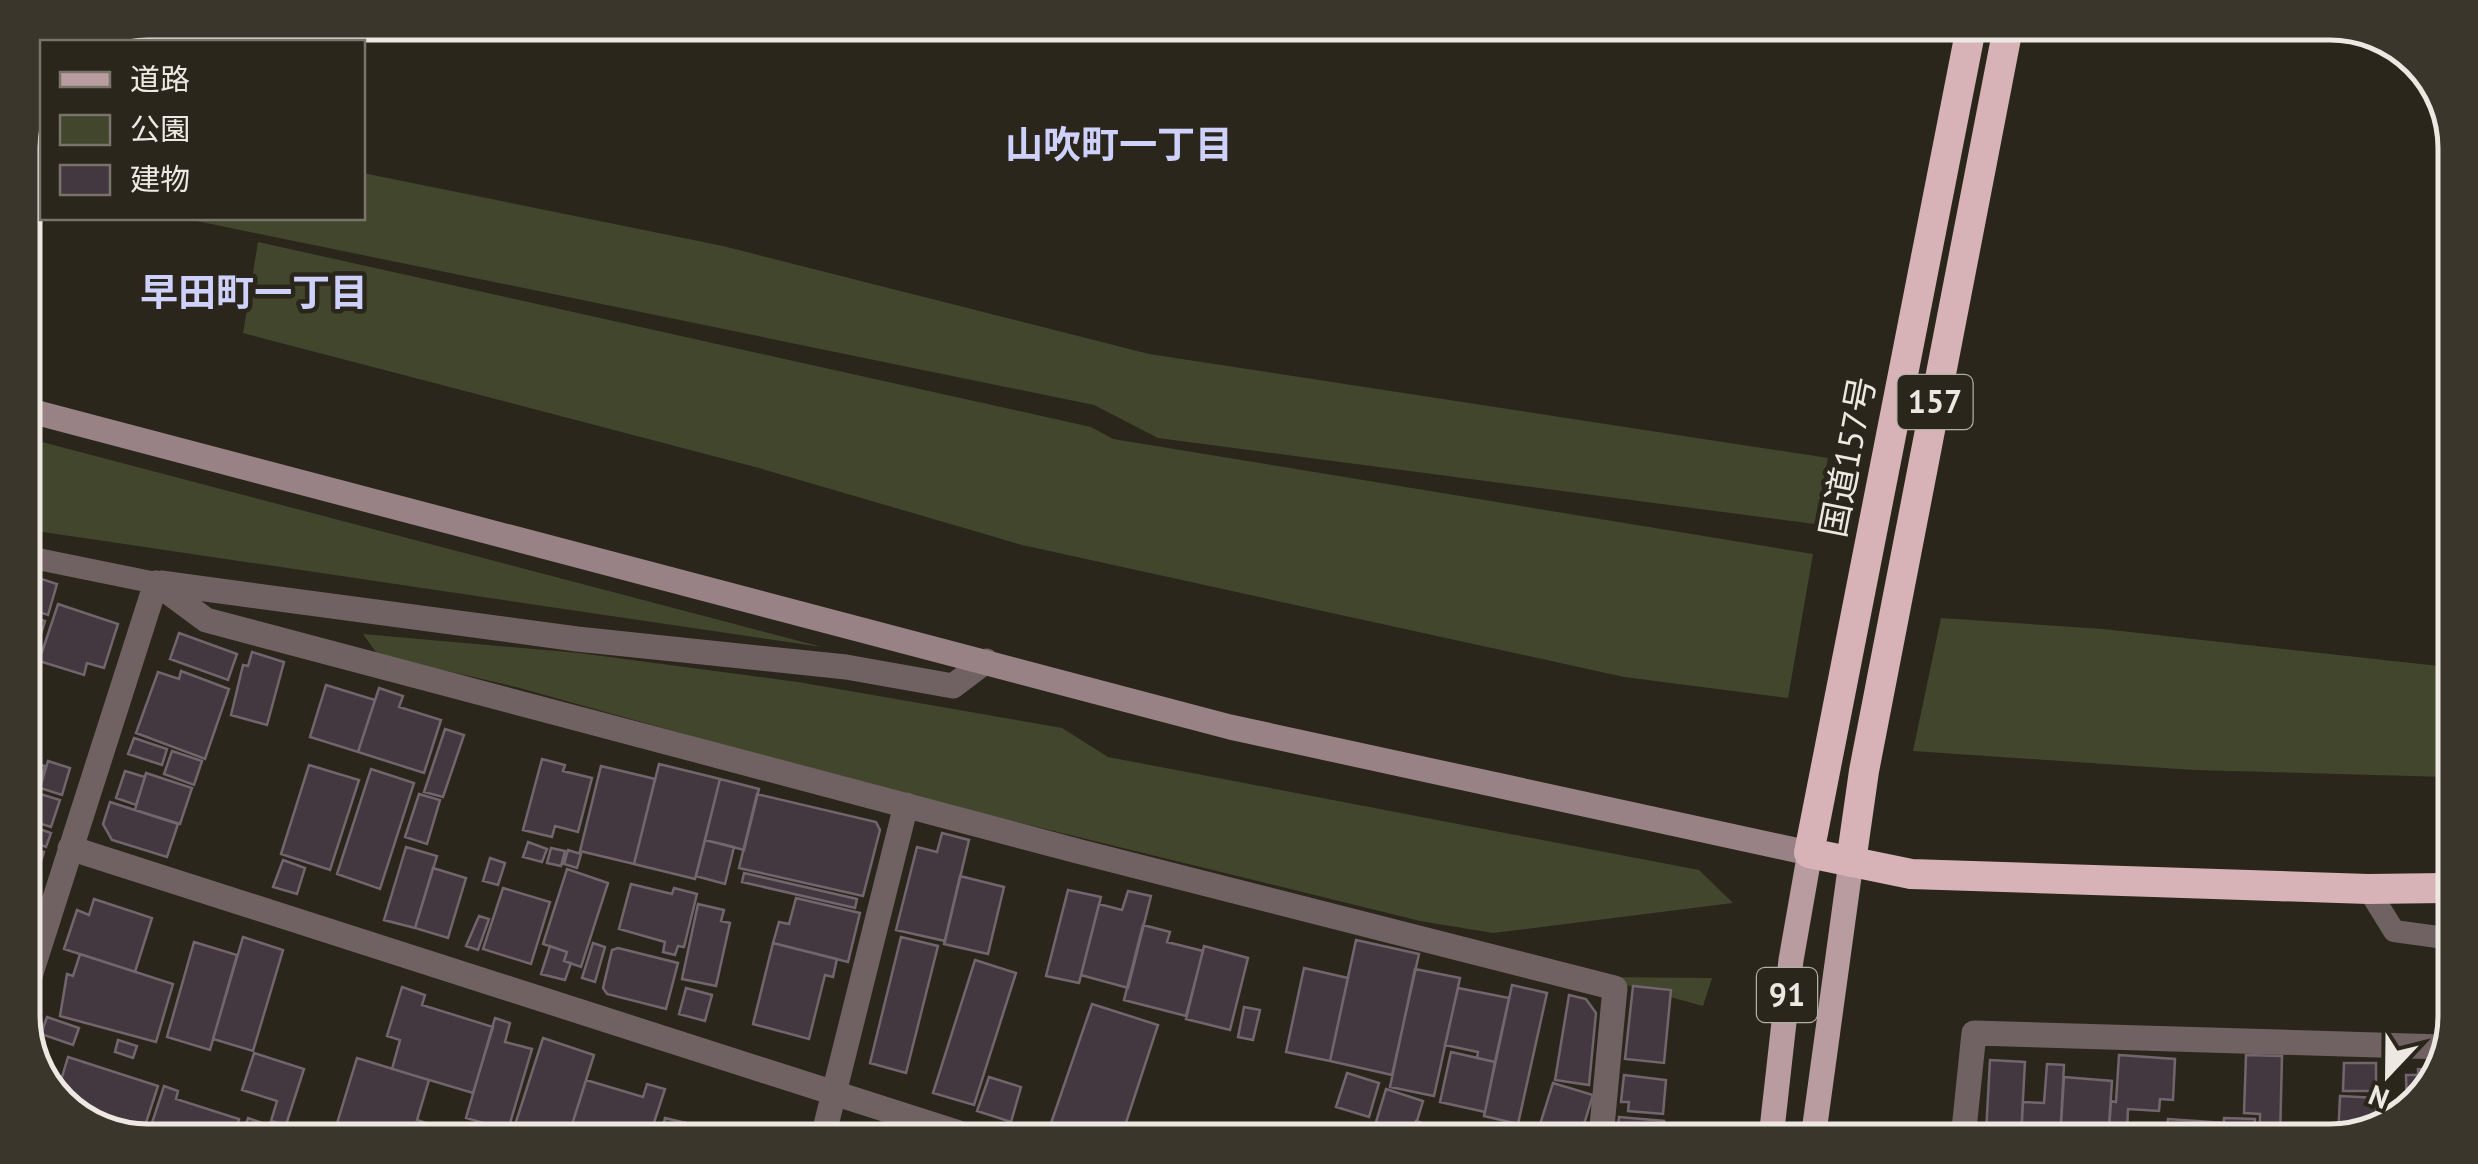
<svg xmlns="http://www.w3.org/2000/svg" width="2478" height="1164" font-family="'PT Sans','Noto Sans JP',sans-serif">
<style>
.green{fill:#42462c}
.building{fill:#443840;stroke:#72656d;stroke-width:2.5}
.lines{fill:none;stroke-linecap:round;stroke-linejoin:round}
.lane{stroke:#706163;stroke-width:22}
.street{stroke:#706163;stroke-width:25}
.secondary{stroke:#998286;stroke-width:25}
.primary{stroke:#b99ca0;stroke-width:25}
.highway{stroke:#d7b3b8;stroke-width:30}
.labels{text-anchor:middle;stroke-width:9;stroke-linejoin:round;paint-order:stroke}
.shield{fill:#2b261b;stroke:#b3aea6;stroke-width:2.5}
.shield-label{font-size:32px;font-weight:bold;fill:#ede9e2}
.street-label{font-size:35px;fill:#ede9e2;stroke:#2b261b}
.neighbourhood-label{font-size:38px;font-weight:bold;fill:#cfd1fd;stroke:#2b261b}
.rim{fill:none;stroke:#ede9e2;stroke-width:5}
</style>
<rect width="100%" height="100%" fill="#2b261b"/>
<!-- green -->
<path class="green" d="M42,97L44,218L35,247L23,243V141Z
M363,173L723,246L1149,354L1828,458L1815,524L1158,438L1094,405L182,218H362Z
M258,242L1091,427L1113,439L1813,554L1788,698L1624,677L1022,545L759,468L243,333Z
M23,437L822,647L23,529Z
M1941,618L2103,629L2448,667L2447,777L2194,770L1913,751Z
M363,634L579,653L798,682L1062,728L1108,757L1699,870L1733,903L1493,933L1420,921L871,786L516,687L378,655Z
M1597,977L1712,978L1703,1006Z"/>
<!-- building -->
<path class="building" d="M23,573L57,584L48,615L23,607Z
M58,604L118,624L104,668L87,663L84,675L39,661Z
M23,614L45,621L29,673L23,671Z
M179,633L237,654L228,680L170,659Z
M252,652L284,662L267,725L231,715L243,665L248,666Z
M181,671L229,689L205,759L136,733L158,672L179,679Z
M326,685L375,700L358,752L310,737Z
M379,688L403,696L399,707L441,720L424,773L358,752Z
M445,729L464,735L443,797L424,792Z
M134,738L167,749L162,765L128,754Z
M172,751L202,761L194,785L164,774Z
M23,759L45,766L27,822L23,821Z
M542,759L565,765L563,771L592,778L578,832L555,826L552,837L523,830Z
M48,761L70,768L62,795L40,788Z
M659,764L720,779L695,879L634,864Z
M309,765L359,780L330,870L281,854Z
M601,766L655,779L634,864L580,851Z
M371,769L414,783L380,889L337,874Z
M125,771L145,777L136,805L116,798Z
M146,773L192,788L180,824L135,810Z
M720,779L759,789L744,850L705,840Z
M37,793L60,800L51,827L29,820Z
M419,794L440,800L427,844L405,837Z
M757,794L876,822L880,830L863,896L739,868Z
M110,802L178,824L167,857L112,840L103,824Z
M28,825L51,833L46,847L23,839Z
M942,833L969,840L945,941L896,930L917,847L937,852Z
M705,840L734,847L725,884L696,876Z
M528,842L547,849L542,862L523,857Z
M23,844L44,852L35,879L23,876Z
M406,847L437,856L415,928L384,920Z
M551,848L565,851L561,866L547,863Z
M568,850L581,854L577,868L564,864Z
M490,858L505,863L498,885L483,881Z
M283,860L305,868L297,894L273,887Z
M433,868L466,878L448,938L415,928Z
M567,869L608,883L581,967L564,961L567,952L543,944Z
M744,873L857,899L855,908L742,882Z
M960,876L1004,887L988,954L944,944Z
M23,877L35,881L30,895L23,893Z
M631,884L672,894L674,888L697,894L684,947L678,946L675,955L663,952L665,942L619,929Z
M503,888L550,902L531,964L483,949Z
M1068,890L1101,897L1079,983L1046,976Z
M1128,891L1151,896L1128,988L1081,975L1099,904L1122,910Z
M796,898L860,913L848,962L773,943L779,922L789,924Z
M94,899L152,918L135,972L64,949L77,910L89,915Z
M698,904L724,910L721,921L730,923L716,986L682,979Z
M479,916L489,919L478,950L466,946Z
M1143,925L1170,932L1167,942L1203,951L1186,1016L1124,1000Z
M243,937L283,950L253,1051L213,1039Z
M901,937L938,946L906,1073L870,1063Z
M1356,940L1419,954L1392,1075L1330,1061Z
M194,942L237,955L210,1050L167,1037Z
M593,943L605,947L595,982L582,978Z
M773,943L837,959L833,977L825,975L809,1039L753,1024Z
M550,946L567,952L564,961L571,963L565,980L541,974Z
M1204,946L1248,958L1230,1030L1186,1019Z
M618,948L678,963L666,1009L607,994L603,988L612,950Z
M80,954L173,984L156,1042L60,1016L67,974L73,976Z
M975,960L1016,973L974,1105L933,1093Z
M1304,968L1348,978L1330,1061L1286,1052Z
M1415,969L1460,978L1434,1096L1390,1087Z
M1512,985L1547,993L1518,1124L1484,1116Z
M1633,986L1671,990L1664,1063L1625,1059Z
M402,987L425,995L422,1005L493,1027L473,1093L392,1069L400,1040L387,1036Z
M686,988L712,995L705,1021L679,1014Z
M1458,988L1509,998L1495,1062L1477,1058L1478,1052L1445,1045Z
M1569,995L1586,999L1596,1013L1589,1085L1555,1080Z
M1092,1004L1158,1025L1122,1135L1076,1134L1050,1126Z
M1244,1007L1260,1010L1253,1040L1238,1037Z
M47,1017L79,1028L73,1045L41,1034Z
M495,1018L510,1023L505,1042L532,1049L508,1130L466,1118Z
M543,1038L594,1055L570,1131H513Z
M118,1040L137,1046L133,1058L115,1052Z
M1451,1052L1495,1062L1485,1112L1440,1102Z
M254,1053L304,1069L286,1125L271,1121L277,1101L242,1090Z
M2119,1055L2175,1059L2173,1100L2160,1099L2159,1111L2128,1109L2127,1131L2109,1130L2111,1101L2116,1102Z
M2246,1055L2282,1056L2280,1139H2260V1114L2244,1113Z
M68,1057L158,1086L144,1129L90,1126L56,1097Z
M357,1058L429,1080L417,1120L451,1131L335,1130Z
M1990,1060L2025,1062L2021,1135L1986,1133Z
M2344,1063H2376V1091H2343Z
M2047,1064L2064,1065L2060,1140H2021L2023,1102L2044,1103Z
M2418,1069L2443,1071L2407,1112L2406,1075H2418Z
M1347,1073L1379,1083L1369,1117L1336,1107Z
M1624,1075L1666,1080L1663,1114L1628,1111L1629,1102H1621Z
M41,1076L61,1082L56,1097L44,1086Z
M989,1077L1021,1087L1011,1122L977,1111Z
M2064,1077L2112,1081L2108,1140H2060Z
M586,1080L643,1097L647,1084L665,1089L651,1132L570,1131Z
M1553,1083L1593,1095L1580,1137L1538,1131Z
M164,1086L178,1091L176,1099L239,1119L236,1130L150,1129Z
M1386,1089L1423,1101L1413,1134L1376,1122Z
M2340,1096L2377,1098L2376,1128L2338,1139Z
M1619,1117L1664,1121L1662,1138L1617,1137Z
M248,1118L282,1130H244Z
M665,1118L724,1132H662Z
M2224,1118L2255,1119L2254,1141H2223Z
M2168,1119L2224,1123L2223,1141H2166Z
M1416,1121L1463,1137L1412,1136Z
M1376,1122L1413,1134L1412,1136H1371Z"/>
<g class="lines">
<!-- lane -->
<path class="lane" d="M23,556L156,583
M2368,889L2394,931L2445,938"/>
<!-- street -->
<path class="street" d="M156,583L206,620L1081,852L1615,988L1601,1137
M161,583L577,639L846,667L953,686L986,661
M70,848L962,1134
M23,998L156,583
M824,1133L906,805
M1963,1139L1974,1033L2443,1047"/>
<!-- secondary -->
<path class="secondary" d="M23,409L1230,727L1809,853"/>
<!-- primary -->
<path class="primary" d="M1771,1138L1791,960L1813,835
M1813,1139L1851,862"/>
<!-- highway -->
<path class="highway" d="M1970,33L1809,853L1911,874L2368,889L2445,888
M1851,862L1864,771L2007,33"/>
</g>
<g class="labels">
<!-- shield labels -->
<g class="shield">
<rect x="1897.5" y="375" width="75" height="54" rx="8"/>
<rect x="1757" y="968" width="60" height="54" rx="8"/>
</g>
<g class="shield-label">
<text x="1935" y="413">157</text>
<text x="1787" y="1006">91</text>
</g>
<!-- street labels -->
<g class="street-label">
<text transform="translate(1848 457) rotate(-79)" y="12">国道157号</text>
</g>
<!-- neighbourhood labels -->
<g class="neighbourhood-label">
<text x="1119" y="158">山吹町一丁目</text>
<text x="254" y="306">早田町一丁目</text>
</g>
</g>
<!-- crop -->
<path d="M0 0H2478V1164H0ZM148 40H2330A108 108 0 0 1 2438 148V1016A108 108 0 0 1 2330 1124H148A108 108 0 0 1 40 1016V148A108 108 0 0 1 148 40Z" fill="#3b362b" fill-rule="evenodd"/>
<path class="rim" d="M148 40H2330A108 108 0 0 1 2438 148V1016A108 108 0 0 1 2330 1124H148A108 108 0 0 1 40 1016V148A108 108 0 0 1 148 40Z"/>
<!-- legend -->
<rect x="40" y="40" width="325" height="180" fill="#2b261b" stroke="#79746b" stroke-width="2.5"/>
<rect x="60" y="72" width="50" height="15" fill="#b99ca0" stroke="#79746b" stroke-width="2.5"/>
<text x="130" y="90" font-size="30" fill="#ede9e2">道路</text>
<rect x="60" y="115" width="50" height="30" fill="#42462c" stroke="#79746b" stroke-width="2.5"/>
<text x="130" y="140" font-size="30" fill="#ede9e2">公園</text>
<rect x="60" y="165" width="50" height="30" fill="#443840" stroke="#79746b" stroke-width="2.5"/>
<text x="130" y="190" font-size="30" fill="#ede9e2">建物</text>
<!-- north arrow -->
<g transform="translate(2388 1074) rotate(202)" stroke="#2b261b" stroke-width="8" paint-order="stroke">
<path d="M0-8L18 38L0 25L-18 38Z" fill="#ede9e2"/>
<text y="-15" font-size="28" font-weight="bold" text-anchor="middle" fill="#ede9e2">N</text>
</g>
</svg>
